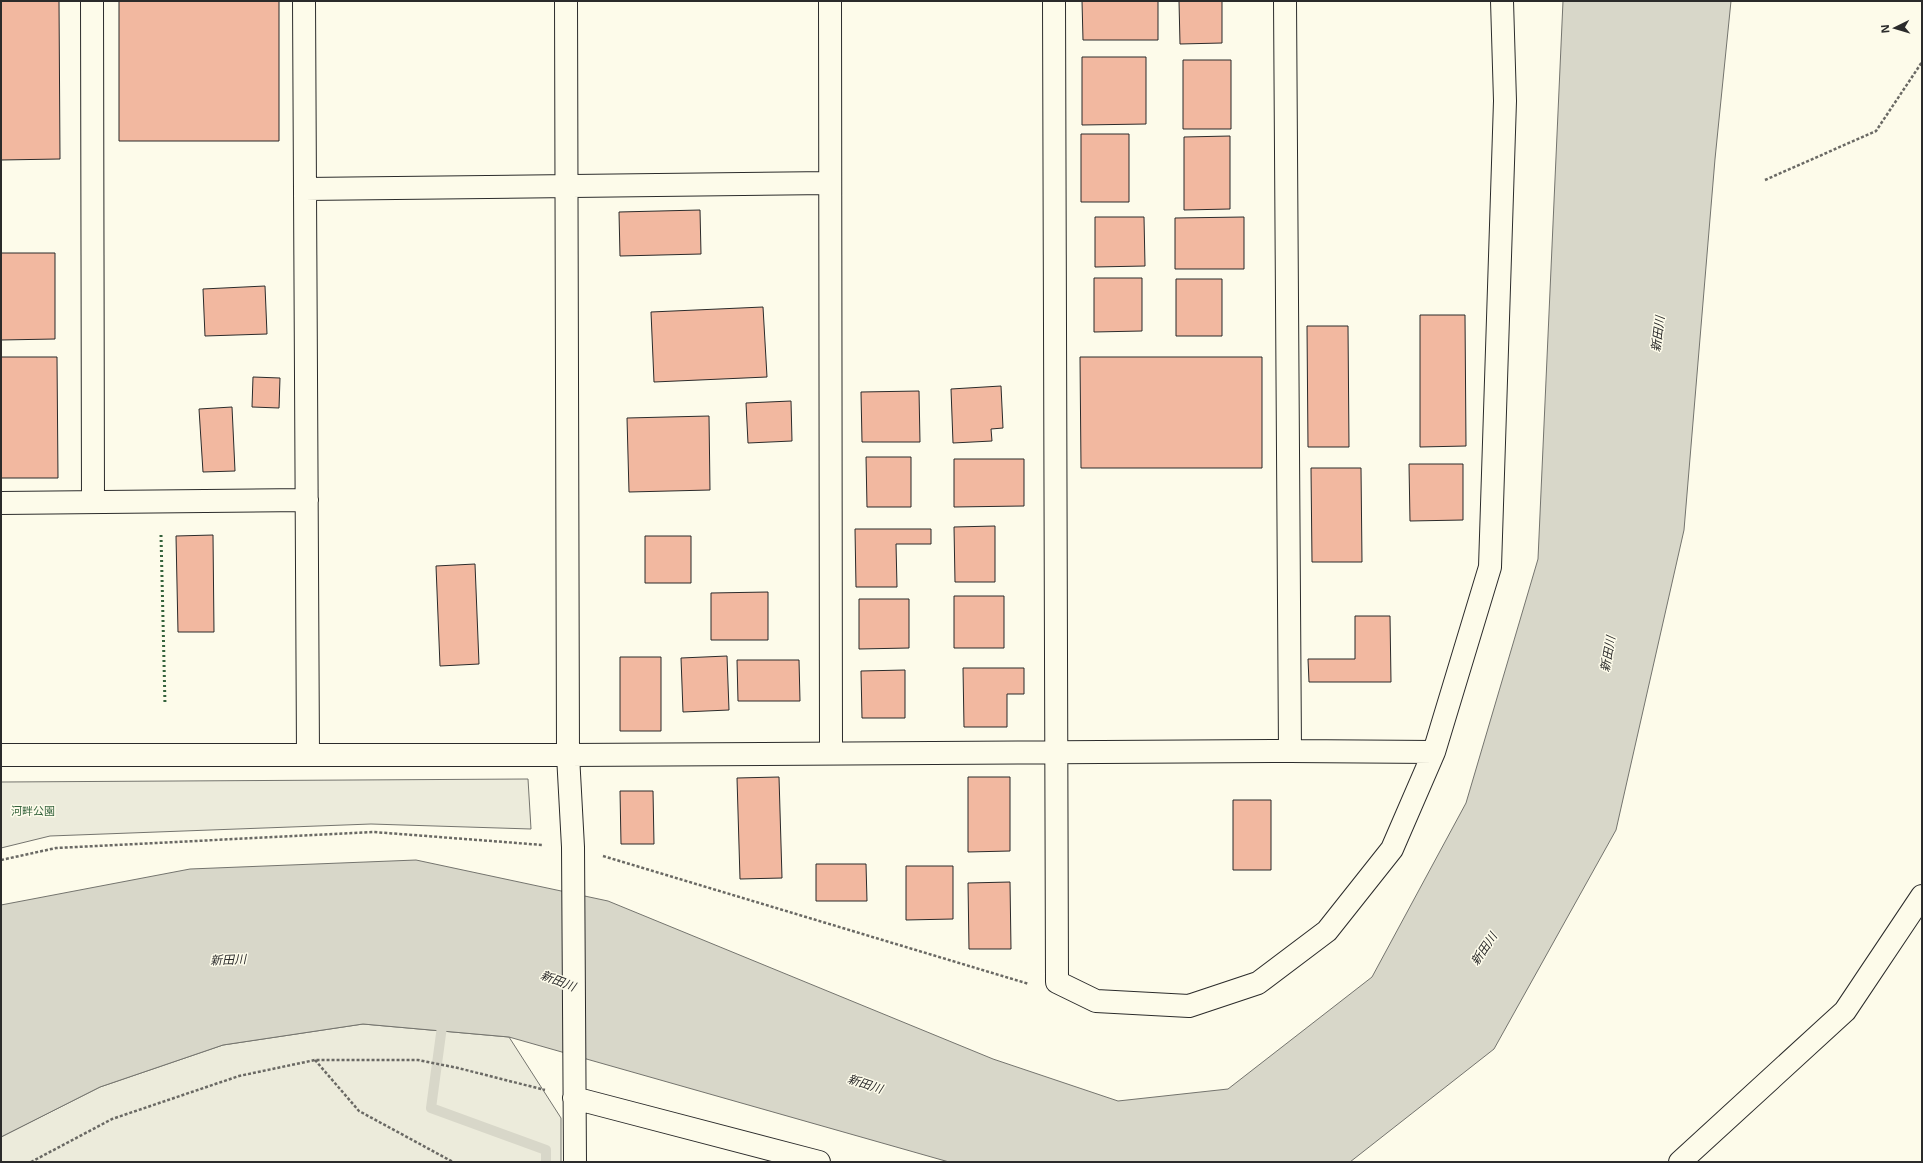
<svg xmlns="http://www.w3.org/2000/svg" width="1923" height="1163" font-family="'Noto Sans','Noto Sans JP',sans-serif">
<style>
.green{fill:#ecebdb;stroke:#74746e}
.water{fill:#d8d7c9;stroke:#74746e}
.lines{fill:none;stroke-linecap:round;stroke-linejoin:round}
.stream{stroke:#d8d7c9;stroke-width:10}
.building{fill:#f2b8a0;stroke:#2b2b2b}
.minor-casing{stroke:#2b2b2b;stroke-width:24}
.path{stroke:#6a6964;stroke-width:2.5;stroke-dasharray:3 2;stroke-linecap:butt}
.minor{stroke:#fdfbea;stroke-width:22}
.hedge{stroke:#34623c;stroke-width:3;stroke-dasharray:2 3;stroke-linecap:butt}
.labels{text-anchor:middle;stroke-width:3;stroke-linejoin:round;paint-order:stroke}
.park-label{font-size:11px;fill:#34623c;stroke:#fdfbea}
.water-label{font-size:12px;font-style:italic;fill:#2b2b2b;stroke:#fdfbea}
</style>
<rect width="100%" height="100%" fill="#fdfbea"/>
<!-- green -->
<path class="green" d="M528,779L531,829L371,824L50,836L1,848V782Z
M363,1024L509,1037L561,1118V1162H1V1137L100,1087L223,1045Z"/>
<!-- water -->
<path class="water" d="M1563,1H1731L1715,159L1684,530L1616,830L1494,1049L1350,1162H949L509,1037L363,1024L223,1045L100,1087L1,1137V905L190,869L416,860L608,901L993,1059L1118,1101L1228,1089L1372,977L1466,803L1538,559Z"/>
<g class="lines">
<!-- stream -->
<path class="stream" d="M443,1019L431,1108L546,1150V1162"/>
</g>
<!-- building -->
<path class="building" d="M1,1H59L60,159L1,160Z
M119,1H279V141H119Z
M1082,1H1158V40H1083Z
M1179,1H1222V43L1180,44Z
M1082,57H1146V124L1082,125Z
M1183,60H1231V129H1183Z
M1081,134H1129V202H1081Z
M1230,136V209L1184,210V137Z
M700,210L701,254L620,256L619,212Z
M1095,217H1144L1145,266L1095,267Z
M1244,217V269H1175V218Z
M1,253H55V339L1,340Z
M1094,278H1142V331L1094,332Z
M1176,279H1222V336H1176Z
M265,286L267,334L205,336L203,289Z
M763,307L767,377L654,382L651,312Z
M1420,315H1465L1466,446L1420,447Z
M1307,326H1348L1349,447H1308Z
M1,357H57L58,478H1Z
M1080,357H1262V468H1081Z
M253,377L280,378L279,408L252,407Z
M1001,386L1003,428L991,429L992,441L953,443L951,389Z
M919,391L920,442H862L861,392Z
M791,401L792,441L748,443L746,403Z
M232,407L235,471L203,472L199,409Z
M709,416L710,490L629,492L627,418Z
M866,457H911V507H867Z
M954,459H1024V506L954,507Z
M1409,464H1463V520L1410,521Z
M1311,468H1361L1362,562H1312Z
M995,526V582H955L954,527Z
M855,529H931V544H896L897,587H856Z
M213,535L214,632H178L176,536Z
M645,536H691V583H645Z
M475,564L479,664L440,666L436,566Z
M768,592V640H711V593Z
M954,596H1004V648H954Z
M859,599H909V648L859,649Z
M1355,616H1390L1391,682H1309L1308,659H1355Z
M727,656L729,710L683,712L681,658Z
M620,657H661V731H620Z
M737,660H799L800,701H738Z
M963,668H1024V694H1007V727H964Z
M905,670V718H862L861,671Z
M779,777L782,878L740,879L737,778Z
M968,777H1010V851L968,852Z
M620,791H653L654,844H621Z
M1233,800H1271V870H1233Z
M816,864H866L867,901H816Z
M906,866H953V919L906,920Z
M1010,882L1011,949H969L968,883Z"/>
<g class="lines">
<defs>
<path id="minor" d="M92,1L93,502
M304,1L308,754
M566,1L568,755L573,847L575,1162
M830,1L831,753
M1054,1L1057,982L1096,1001L1189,1006L1258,983L1327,931L1392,849L1434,752
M1285,1L1290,751
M305,189L830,183
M1,503L307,500
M1,755H568L1290,751L1434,752L1490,567L1505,101L1502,1
M574,1098L819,1162
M1680,1162L1845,1011L1922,896"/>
</defs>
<!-- minor casing -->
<use href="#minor" class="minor-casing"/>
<!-- path -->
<path class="path" d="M1765,180L1876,131L1922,62
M603,856L1029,984
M1,860L56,848L374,832L543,845
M315,1060L359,1111L453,1162
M31,1162L112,1119L239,1076L315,1060H418L458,1068L545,1090"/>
<!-- minor -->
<use href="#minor" class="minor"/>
<!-- hedge -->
<path class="hedge" d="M161,535L165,705"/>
</g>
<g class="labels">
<!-- park labels -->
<g class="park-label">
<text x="33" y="815">河畔公園</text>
</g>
<!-- water labels -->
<g class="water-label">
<text transform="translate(1658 334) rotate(-83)" y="4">新田川</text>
<text transform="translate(1608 654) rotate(-80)" y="4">新田川</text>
<text transform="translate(1484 949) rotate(-56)" y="4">新田川</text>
<text transform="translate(228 960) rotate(-2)" y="4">新田川</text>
<text transform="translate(558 981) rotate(21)" y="4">新田川</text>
<text transform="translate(865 1084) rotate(18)" y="4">新田川</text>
</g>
</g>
<!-- border -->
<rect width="1923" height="1163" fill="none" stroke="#2b2b2b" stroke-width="4"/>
<!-- north arrow -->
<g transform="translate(1895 28) rotate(265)" stroke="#fdfbea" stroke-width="3" paint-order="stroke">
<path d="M0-3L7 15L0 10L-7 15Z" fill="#2b2b2b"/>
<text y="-6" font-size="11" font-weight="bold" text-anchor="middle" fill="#2b2b2b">N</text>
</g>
</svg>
